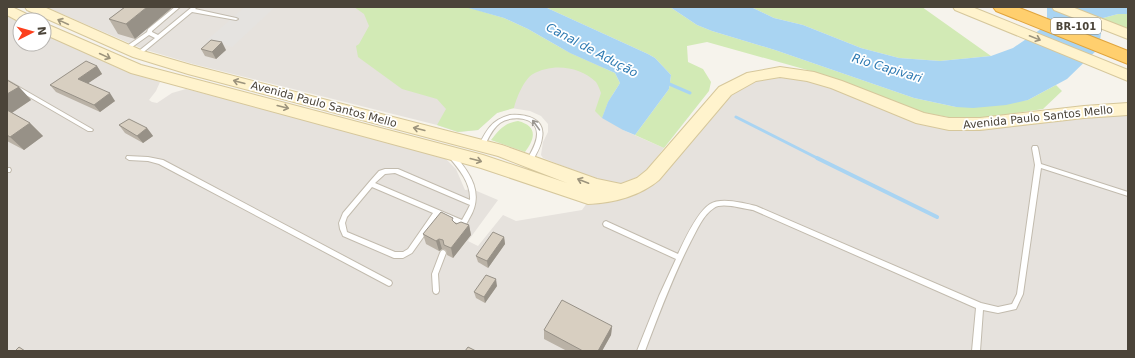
<svg xmlns="http://www.w3.org/2000/svg" width="1135" height="358" font-family="'DejaVu Sans',sans-serif">
<style>
.industrial{fill:#e6e2dd}
.green{fill:#d2eab5}
.parking{fill:#e5e3e0}
.water{fill:#a9d4f2}
.lines{fill:none;stroke-linecap:round;stroke-linejoin:round}
.stream-far1{stroke:#a9d4f2;stroke-width:3}
.stream{stroke:#a9d4f2;stroke-width:4}
.lane-casing{stroke:#c2bbae;stroke-width:2}
.secondary-casing{stroke:#d6c79b;stroke-width:2}
.highway-casing{stroke:#e0a43c;stroke-width:2}
.lane{fill:#fff;fill-rule:evenodd}
.secondary{fill:#fff3cd;fill-rule:evenodd}
.highway{fill:#ffcf6e;fill-rule:evenodd}
.wall{fill:#bab2a6}
.shaded-wall{fill:#979187}
.building{fill:#d8cfc1;stroke:#979187}
.oneway{stroke:#9c937c}
.oneway2{stroke:#9c9892}
.labels{text-anchor:middle;stroke-width:3.5;stroke-linejoin:round;paint-order:stroke}
.shield{fill:#fff;stroke:#817c74;stroke-width:1}
.shield-label{font-size:10px;font-weight:bold;fill:#4b4439}
.street-label{font-size:11px;fill:#4b4439;stroke:#fff}
.water-label{font-size:12px;font-style:italic;fill:#2e7ab2;stroke:#fff}
</style>
<rect width="100%" height="100%" fill="#f6f3ec"/>
<!-- industrial -->
<path class="industrial" d="M46,7H465L604,67L623,130L664,148L647,170L638,177L619,184L609,182L586,175L543,158L541,155L543,142L548,132V124L541,116L530,111L511,108L497,113L478,130L458,132L437,125L193,64L143,49Z
M7,16L20,23V44H44V34L116,67L160,82L156,91L149,100L152,102L157,103L172,93L186,89L305,119L445,158L456,169L465,190L472,189L498,200L468,241L478,246L503,215L516,221L582,210L587,203L598,204L627,197L659,179L731,94L749,83L761,79L778,77L812,80L951,130L985,129L1128,114V351H7Z"/>
<!-- green -->
<path class="green" d="M354,7H467L504,18L528,29L570,53L615,73L620,83L608,102L602,118L595,111L601,93C600,90 598,85 596,82C580,66 552,63 533,74C524,79 516,99 514,108L497,113L478,130L458,132L437,125L446,109L437,99L402,89L358,57L356,46L359,44L369,26L364,14Z
M545,7H670L697,25L712,31L775,50L914,98L956,107L1028,100L1056,85L1062,91L1043,109L989,117H948L919,112L818,73L707,42L687,46L688,62L703,69L711,82L709,91L664,148L635,135L669,89L671,75L655,58L648,54Z
M751,7H922L991,56L940,61L899,58L861,48L803,25L774,18Z
M1118,14H1128V30L1102,22L1103,18Z
M518,121C537,126 536,137 525,152L491,140C499,130 504,123 518,121Z"/>
<!-- parking -->
<path class="parking" d="M245,7H275L232,47L207,40Z"/>
<!-- water -->
<path class="water" d="M465,7H545L648,54L655,58L671,75L669,89L635,135L623,130L602,118L608,102L620,83L615,73L570,53L528,29L504,18Z
M670,7H751L774,18L803,25L861,48L899,58L940,61L991,56L1013,48L1041,29L1047,22V7H1128V14H1118L1103,18L1099,48L1067,79L1028,100L1006,105L973,108L956,107L914,98L775,50L712,31L697,25Z"/>
<g class="lines">
<!-- stream-far1 -->
<path class="stream-far1" d="M667,83L690,93
M736,117L819,159"/>
<!-- stream -->
<path class="stream" d="M817,158L937,217"/>
<defs>
<path id="lane" d="M175,7H180L152,31V32L158,35L192,7H197L195,9L236,18L238,19L236,20L192,12L140,55L138,56L135,54L155,38L149,35L128,50H124V48L147,32L148,29Z
M7,80L92,129L93,130L92,131H88L7,84Z
M510,115C525,114 546,118 542,138C541,147 536,154 532,162H530L527,160C531,152 537,143 537,134C537,116 511,115 500,123C492,129 488,139 484,147H482L479,145C487,129 492,120 510,115Z
M1033,146H1037L1038,148L1041,164L1128,192V196L1041,168L1023,294L1016,309L998,313L983,310L980,351H972L976,308L753,210C744,209 722,202 714,208C703,215 697,230 691,241C673,276 659,314 645,351H637L659,296L676,259L604,226L603,224L604,222L606,221L608,222L678,254C684,241 697,212 710,204C721,197 744,203 756,206L981,303L998,307L1012,304L1017,294L1035,165L1032,148Z
M449,153H453C470,173 485,193 469,219C467,223 464,229 459,228L458,226L459,224L439,215L412,253L403,258H394L343,236L340,229L339,223L343,213L371,180L379,171L385,169H398L470,200C471,183 459,169 449,157L448,155ZM395,173L470,205L467,211L462,220L375,183L385,174ZM372,187L433,213L408,249L403,252H395L347,232L345,223L347,217Z
M127,156L148,157L163,160L391,281L392,283L391,285L389,286L387,285L159,164L148,161L129,160L126,158Z
M7,168H10L11,170L10,172H7Z
M443,250L445,251L446,253L438,274L439,291L438,293L436,294L434,293L433,291L432,274L440,253L441,251Z"/>
<path id="secondary" d="M7,7H12L33,17L35,20H20V22L7,15Z
M25,7H44L143,51L191,65L502,145L597,179L621,184L637,178L647,170L719,87L747,73L780,67L814,72L842,81L924,113L949,118H980L1084,106L1128,103V115L1084,118L980,130H949L916,123L831,88L807,81L780,77L756,81L731,95L659,180C640,196 613,203 588,204L481,168L131,73L44,34V23L141,65L483,155L567,183L498,156L188,74L133,57L27,10Z
M953,7H972L1128,70V81L955,10Z
M1052,7H1072L1128,29V39L1054,10Z"/>
<path id="highway" d="M993,7H1017L1128,51V64L996,11Z"/>
</defs>
<!-- lane casing -->
<use href="#lane" class="lane-casing"/>
<!-- secondary casing -->
<use href="#secondary" class="secondary-casing"/>
<!-- highway casing -->
<use href="#highway" class="highway-casing"/>
<!-- lane -->
<use href="#lane" class="lane"/>
<!-- secondary -->
<use href="#secondary" class="secondary"/>
<!-- highway -->
<use href="#highway" class="highway"/>
</g>
<!-- wall -->
<path class="wall" d="M125,7L135,39L118,34L109,19Z
M201,49L226,50L216,59L205,56Z
M97,66L102,74L88,83L115,101L100,112L56,92L50,85Z
M7,80L19,87L31,100L12,113L30,123L43,136L24,150L7,141Z
M119,125L147,128L153,136L143,143L125,133Z
M454,222L456,224L469,225L471,235L453,258L447,255L446,250L442,249L439,251L426,244L423,234Z
M504,237L505,244L488,268L478,262L476,256Z
M497,286L485,303L476,298L474,292Z
M612,326L611,335L602,351H567L544,339V330Z"/>
<!-- shaded-wall -->
<path class="shaded-wall" d="M147,7H173L135,39L126,24Z
M222,42L226,50L216,59L212,52Z
M97,66L102,74L84,86L78,79Z
M19,87L31,100L7,116V94Z
M110,93L115,101L100,112L94,105Z
M30,123L43,136L24,150L10,137Z
M147,128L153,136L143,143L137,136Z
M469,225L471,235L453,258L451,248Z
M504,237L505,244L488,268L487,261Z
M439,239L442,249L439,251L436,241Z
M496,279L497,286L485,303L484,297Z
M612,326L611,335L602,351H598Z"/>
<!-- building -->
<path class="building" d="M125,7H147L126,24L109,19Z
M211,40L222,42L212,52L201,49Z
M86,61L97,66L78,79L110,93L94,105L50,85Z
M7,80L19,87L7,94Z
M7,110L30,123L10,137L7,135Z
M129,119L147,128L137,136L119,125Z
M441,212L453,218L452,220L456,224L461,222L469,225L451,248L444,245L443,240L439,239L436,241L423,234Z
M493,232L504,237L487,261L476,256Z
M486,275L496,279L484,297L474,292Z
M562,300L612,326L598,351H583L544,330Z
M19,347L25,351H15Z
M468,347L476,351H465Z"/>
<!-- one-way arrows -->
<defs><path id="oneway-shaft" d="M-6 0H5M1.5-3L5.5 0L1.5 3" fill="none" stroke-width="1.6" stroke-linecap="round" stroke-linejoin="round"/></defs>
<g class="oneway">
<use href="#oneway-shaft" transform="translate(63 22) rotate(-155)"/>
<use href="#oneway-shaft" transform="translate(1035 38) rotate(22)"/>
<use href="#oneway-shaft" transform="translate(105 56) rotate(25)"/>
<use href="#oneway-shaft" transform="translate(239 82) rotate(-165)"/>
<use href="#oneway-shaft" transform="translate(283 107) rotate(14)"/>
<use href="#oneway-shaft" transform="translate(419 129) rotate(-166)"/>
<use href="#oneway-shaft" transform="translate(476 160) rotate(15)"/>
<use href="#oneway-shaft" transform="translate(583 181) rotate(-159)"/>
</g>
<use class="oneway2" href="#oneway-shaft" transform="translate(536 125) rotate(-126)"/>
<g class="labels">
<!-- shield labels -->
<rect class="shield" x="1051" y="18" width="50" height="16" rx="3"/>
<g class="shield-label">
<text x="1076" y="30">BR-101</text>
</g>
<!-- street labels -->
<g class="street-label">
<text transform="translate(324 104) rotate(15)" y="4">Avenida Paulo Santos Mello</text>
<text transform="translate(1038 117) rotate(-6)" y="4">Avenida Paulo Santos Mello</text>
</g>
<!-- water labels -->
<g class="water-label">
<text transform="translate(592 50) rotate(28)" y="4">Canal de Adução</text>
<text transform="translate(887 68) rotate(17)" y="4">Rio Capivari</text>
</g>
</g>
<!-- border -->
<rect width="1135" height="358" fill="none" stroke="#4b4439" stroke-width="16"/>
<!-- north arrow -->
<g transform="translate(32 32) rotate(84)"><circle r="19" fill="#ffffff" stroke="#b7b4b0"/>
<path d="M0-3L7 15L0 10L-7 15Z" fill="#fc3f1d"/>
<text y="-6" font-size="11" font-weight="bold" text-anchor="middle" fill="#4b4439">N</text>
</g>
</svg>
